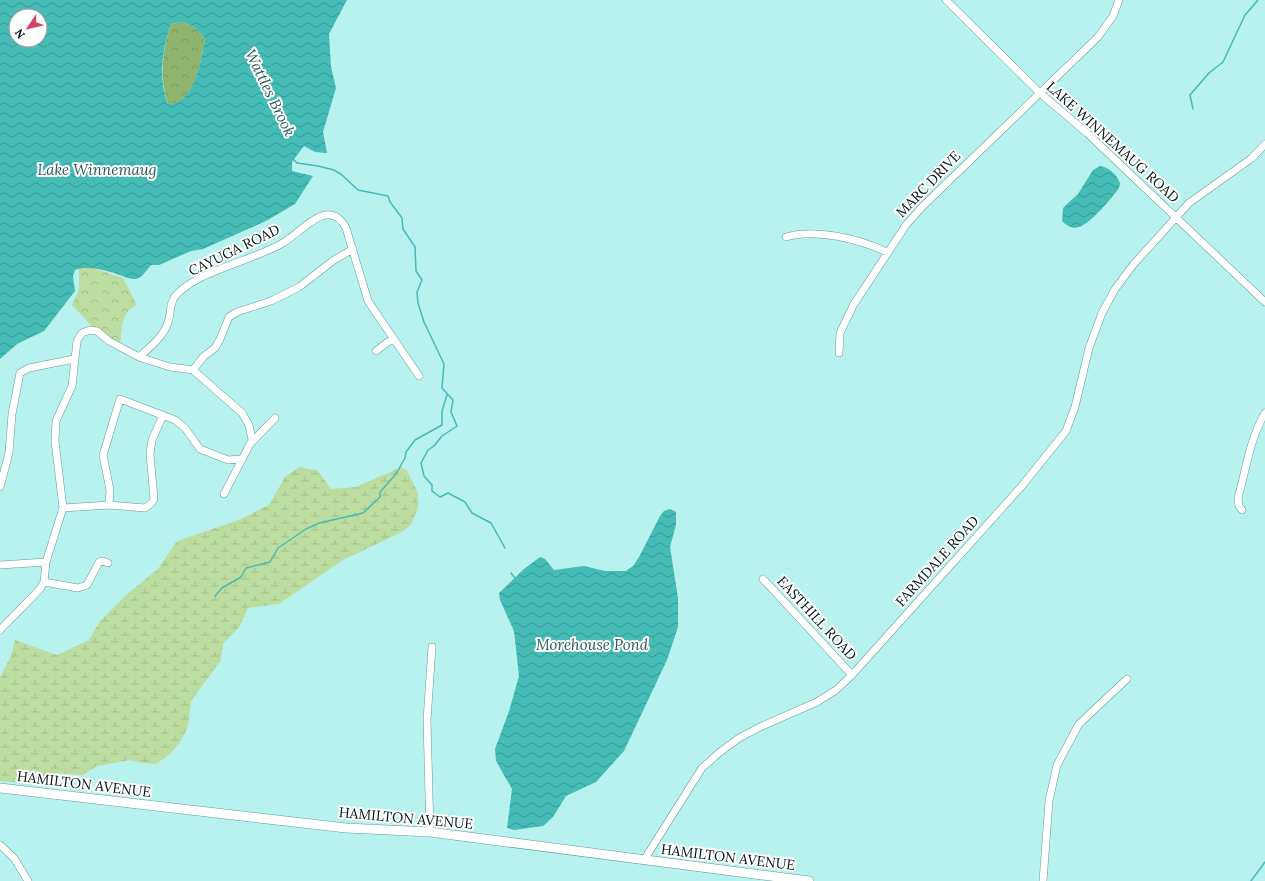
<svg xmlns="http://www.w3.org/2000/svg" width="1265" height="881" font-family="Lora,serif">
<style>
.forest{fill:url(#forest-crowns)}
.wetland{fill:url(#wetland-marsh)}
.park{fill:url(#park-crowns)}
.water{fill:url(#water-waves);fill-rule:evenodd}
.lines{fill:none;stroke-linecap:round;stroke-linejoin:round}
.stream{stroke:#46bcb7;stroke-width:1.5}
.street-casing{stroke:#649c99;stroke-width:8}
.secondary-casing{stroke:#649c99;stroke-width:10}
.street{stroke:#fff;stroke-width:7}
.secondary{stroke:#fff;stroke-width:9}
.labels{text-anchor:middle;stroke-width:4;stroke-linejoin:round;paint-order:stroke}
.street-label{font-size:14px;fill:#001211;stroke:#fff}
.water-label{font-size:15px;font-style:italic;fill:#295b58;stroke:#fff}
</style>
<defs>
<pattern id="forest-crowns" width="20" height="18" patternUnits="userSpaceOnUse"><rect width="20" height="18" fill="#90b46e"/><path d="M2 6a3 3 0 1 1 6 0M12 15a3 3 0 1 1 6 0" fill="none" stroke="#7a9a5e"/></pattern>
<pattern id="wetland-marsh" width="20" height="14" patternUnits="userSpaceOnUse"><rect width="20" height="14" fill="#bddda0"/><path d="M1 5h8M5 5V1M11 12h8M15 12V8" fill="none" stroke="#a1bd89"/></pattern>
<pattern id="park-crowns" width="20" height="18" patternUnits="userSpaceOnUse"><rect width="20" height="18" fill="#bddda0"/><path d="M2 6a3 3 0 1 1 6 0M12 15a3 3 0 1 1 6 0" fill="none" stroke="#a1bd89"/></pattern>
<pattern id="water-waves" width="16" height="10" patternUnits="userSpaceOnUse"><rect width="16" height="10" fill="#46bcb7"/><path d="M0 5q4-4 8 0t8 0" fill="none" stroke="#389793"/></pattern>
</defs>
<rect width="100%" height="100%" fill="#b7f2ee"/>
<!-- forest -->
<path class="forest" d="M182,22L194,27L205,38C202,57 194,106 168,104C159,77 162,50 171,24Z"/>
<!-- wetland -->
<path class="wetland" d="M299,467L318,471L331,489L356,487L401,467L407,471L418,493V507L411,525L400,533L343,560L279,604L248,608L240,626L223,644L221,660L191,701L188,726L181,741L170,754L156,764L142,763L130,760L97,766L82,775L54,773L43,782L37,784L0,781V677L11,656L15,640L57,655L89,640L100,621L126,595L158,569L177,541L239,520L269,505L285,477Z"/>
<!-- park -->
<path class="park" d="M85,265L123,278L137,305C121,311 122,329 120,345L106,341L72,305L79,290V269Z"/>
<!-- water -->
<path class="water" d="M0,0H347L329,34L331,67L336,88L323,132L327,153L315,152L304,146L292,162V171L313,176L295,204L266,221L203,249L191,251L159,265H151C137,283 137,281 117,274C106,270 86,265 75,270L73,276L75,291L44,331L17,344L0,359ZM16,16H40V40H16ZM182,22L194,27L205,38C202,57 194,106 168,104C158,78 162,50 171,24Z
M1100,166C1109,167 1117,175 1120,183L1119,188C1112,198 1090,224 1079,227C1072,229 1067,226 1062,221L1063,208L1078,194L1093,170Z
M670,509L676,512V525L670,547L678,598V627L667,660L624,751L596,782L566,796L553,817L543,826L514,830L507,828L512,789L496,761L495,749L509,711L519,676L514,631L500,600L499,593L524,569L540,557L545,559L554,570L584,566L605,571H626L633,566L639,557L660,516L664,511Z"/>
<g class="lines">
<!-- stream -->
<path class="stream" d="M1193,109L1190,95L1209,73L1223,62L1245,15L1258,0
M293,159L297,163L318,166L334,170L342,175L358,190L388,196L390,202L402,218L403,229L415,247L416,271L422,280L417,292L418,303L424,322L444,364L442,388L453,400L451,412L457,426L442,436L434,446L428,450L421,463L424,476L432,485V491L440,497L448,493L465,502L472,513L491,523L505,548
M511,573L515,578
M215,596L222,588L241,577L246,568L270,562L278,548L306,529L319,523L363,513L380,497V492L396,474L405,458L406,452L415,440L442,425V411L447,395
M1251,881L1265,862"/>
<defs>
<path id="street" d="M946,0L1040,93L1087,133L1265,302
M786,237C816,228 859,239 887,252
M376,351L392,339
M839,353L840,333L854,304L906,225L923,206L1098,37L1113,16L1119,0
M139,357C149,348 162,338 167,325C172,315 168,303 177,294C201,270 251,261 281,244C294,237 311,218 325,215C335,213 342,220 346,228L368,301L419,376
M193,370L204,356L215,348L220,339L229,317L237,312L271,301L299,287L334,260L353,249
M0,487L9,453L12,414L20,373L29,368L74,359
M224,494L250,444L275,418
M109,505L110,490L103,455L120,399L175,420L185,428L200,449L228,460L241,459
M63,508L109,505L145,508L151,504L154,499L150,454L152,440L163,415
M1242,510L1239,506L1238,498C1246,470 1250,438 1265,413
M0,565L46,562
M763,579L852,675
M44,582L78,588L87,585L99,562L103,561L108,563
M0,630L40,589L44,582L46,562L63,508L55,441L56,421L72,386L77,341L82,333L90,330L97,331L109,341L139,357L170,367L193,370L242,413L249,425L252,440
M430,832L427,720L432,647
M0,845L14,858L28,881
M644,860L702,768L720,752L739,738L762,726L817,702L836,690L852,675L1021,487L1066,431L1075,407L1089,348L1102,313L1115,289L1133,265L1189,203L1252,158L1265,144
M1043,881L1049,801L1057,765L1079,724L1127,679"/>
<path id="secondary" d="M0,788L346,828L430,832L809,881"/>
</defs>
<!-- street casing -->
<use href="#street" class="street-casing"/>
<!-- secondary casing -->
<use href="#secondary" class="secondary-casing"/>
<!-- street -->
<use href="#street" class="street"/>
<!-- secondary -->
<use href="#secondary" class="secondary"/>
</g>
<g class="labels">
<!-- street labels -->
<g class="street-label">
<text transform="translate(1113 142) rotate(42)" y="5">LAKE WINNEMAUG ROAD</text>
<text transform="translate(928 184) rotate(-46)" y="5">MARC DRIVE</text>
<text transform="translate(234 250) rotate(-26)" y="5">CAYUGA ROAD</text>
<text transform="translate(937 561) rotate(-48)" y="5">FARMDALE ROAD</text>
<text transform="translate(817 618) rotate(47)" y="5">EASTHILL ROAD</text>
<text transform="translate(84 784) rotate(7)" y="5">HAMILTON AVENUE</text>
<text transform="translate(406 818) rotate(5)" y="5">HAMILTON AVENUE</text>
<text transform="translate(728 857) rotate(7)" y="5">HAMILTON AVENUE</text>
</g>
<!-- water labels -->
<g class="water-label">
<text transform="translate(270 93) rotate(64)" y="5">Wattles Brook</text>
<text x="97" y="175">Lake Winnemaug</text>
<text x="592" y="650">Morehouse Pond</text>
</g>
</g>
<!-- north arrow -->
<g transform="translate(28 28) rotate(235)"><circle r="19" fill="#ffffff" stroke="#99a0a0"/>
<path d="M0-3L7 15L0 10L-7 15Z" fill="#d34364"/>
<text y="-6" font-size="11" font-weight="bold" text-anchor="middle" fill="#001211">N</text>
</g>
</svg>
